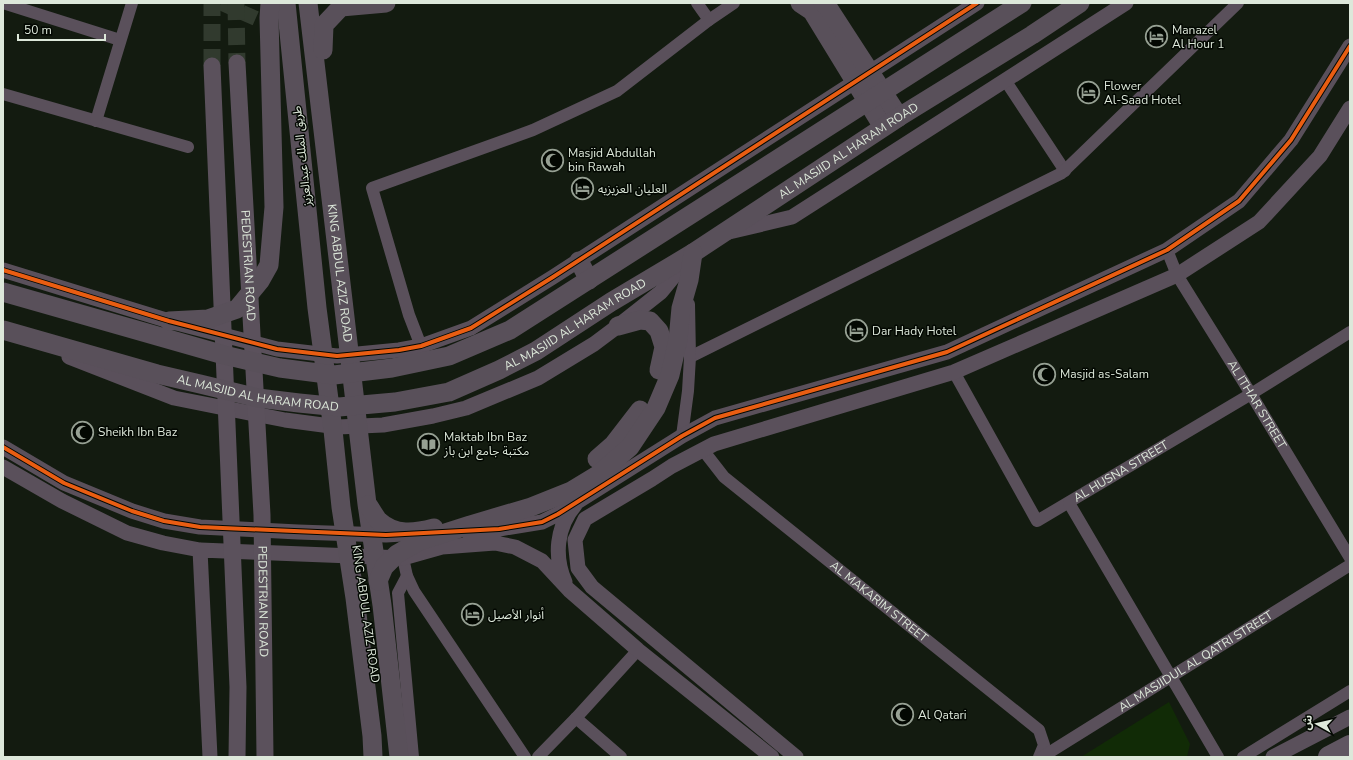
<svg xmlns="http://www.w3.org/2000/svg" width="1353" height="760" font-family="'Nunito Sans','Noto Sans Arabic',sans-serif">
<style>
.green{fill:#112b06}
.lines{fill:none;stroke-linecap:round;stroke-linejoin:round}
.tertiary-tunnel{stroke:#313a2e;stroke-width:15;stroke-dasharray:15 8;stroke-linecap:butt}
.secondary-tunnel{stroke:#313a2e;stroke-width:17;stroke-dasharray:17 8;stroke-linecap:butt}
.minor{stroke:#5a505b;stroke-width:12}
.tertiary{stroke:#5a505b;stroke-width:15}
.secondary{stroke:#5b515c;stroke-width:17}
.primary{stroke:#59505a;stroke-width:19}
.motorway{stroke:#605661;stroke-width:22}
.cycleway-casing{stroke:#030802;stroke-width:6}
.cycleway{stroke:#e95d12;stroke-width:4}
.labels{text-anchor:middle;stroke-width:3;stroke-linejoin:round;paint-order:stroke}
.poi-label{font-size:12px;fill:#dde8da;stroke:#030802;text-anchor:start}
.street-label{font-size:12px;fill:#dde8da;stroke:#030802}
</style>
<rect width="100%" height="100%" fill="#131b10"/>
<!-- green -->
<path class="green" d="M1169,702L1190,744L1187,757H1081Z"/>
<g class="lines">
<!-- tertiary-tunnel -->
<path class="tertiary-tunnel" d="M221,3L257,19L269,18"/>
<!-- secondary-tunnel -->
<path class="secondary-tunnel" d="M236,3L237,63
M212,66V3"/>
<!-- minor -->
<g class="minor">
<path d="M3,3L120,40"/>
<path d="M697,3L709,20"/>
<path d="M1005,80L1065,171"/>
<path d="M3,94L188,147"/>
<path d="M96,121L132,3"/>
<path id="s1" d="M1167,250L1177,275L1251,394L1350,558"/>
<path d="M421,346L409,315L372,188L533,130L617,91L709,20L734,3"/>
<path d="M690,357L1062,173L1238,3"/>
<path id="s2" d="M954,372L1037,521L1251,394L1350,332"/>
<path d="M682,436L688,391L690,357L689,304"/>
<path id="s3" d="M703,450L724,477L1039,730L1044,745L1039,757"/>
<path d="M1069,503L1218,757"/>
<path d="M403,558L407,576L414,591L525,757"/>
<path d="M407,576L398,593L413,757"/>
<path d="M576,718L621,757"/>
<path d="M538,757L576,718L638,650"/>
<path id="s4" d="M1042,757L1350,565"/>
<path d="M1243,757L1350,691"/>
</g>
<!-- tertiary -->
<path class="tertiary" d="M729,232L792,217L1126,3
M3,270L169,321L277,349L337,356L399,350L421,346L471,328L553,277L977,3
M69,357L174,398L285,420L338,427L383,425L433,416L466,408L538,378L594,344L618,326L661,292L688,259
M3,447L64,483L132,511L164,521L200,527L298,532L386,535L402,534
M3,467L62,501L127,533L163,543L200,550L403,558L442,547L495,543L515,547L542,561L569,590L638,650L772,757
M466,531L499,529L542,522L558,514L682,436L715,418L947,352L1167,250L1239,201L1291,140L1350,46
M200,550L210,757
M565,582C554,557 556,527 575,505
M796,757L592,587L578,568L575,540L585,519L652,479L672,466L714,444L954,372L1177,275L1259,222L1320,156L1350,108
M1273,757L1350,717"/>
<!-- secondary -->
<g class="secondary">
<path id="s5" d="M237,63L262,515L265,757"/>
<path d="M212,66L238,687L237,757"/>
</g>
<!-- primary -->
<g class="primary">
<path d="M286,3L317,308L333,430L341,507L355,598L372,736L373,757"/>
<path id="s6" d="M308,3L367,504L382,605L399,757"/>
<path d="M800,3L812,11L883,127"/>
<path d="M823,3L827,6L899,117"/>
<path d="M323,50L324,25L341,7L386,3"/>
<path d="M579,261L589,280"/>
<path d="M3,292L224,355L280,368L334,375L392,368L449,356L510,330L1022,3"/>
<path d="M169,321L208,319L237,309L260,281L269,265L274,207L269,18L270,3"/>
<path d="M618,326L640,320L650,321L659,331L664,347L659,370"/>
<path id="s7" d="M3,330L157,374L200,384L258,398L299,403L339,407L395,402L449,392L499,370L536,351L611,302L693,253L899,117L1032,35L1080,3"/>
<path d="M597,459L613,445L640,410"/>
<path d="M368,505C372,510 375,517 379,521C395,536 415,533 434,528"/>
<path d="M378,581L384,567L397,554L420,541L470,525L531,507L571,491L599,474L630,447L656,408L670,375L678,340L681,308L689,280L693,253"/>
</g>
<!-- motorway -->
<path class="motorway" d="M1329,757L1350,746"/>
<defs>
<path id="cycleway" d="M3,270L169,321L277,349L337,356L399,350L421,346L471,328L553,277L977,3
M3,447L64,483L132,511L164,521L200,527L386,535L499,529L542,522L558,514L682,436L715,418L947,352L1167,250L1239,201L1291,140L1350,46"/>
</defs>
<!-- cycleway casing -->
<use href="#cycleway" class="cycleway-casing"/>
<!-- cycleway -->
<use href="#cycleway" class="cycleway"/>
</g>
<!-- icons -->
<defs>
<symbol id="hotel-ring" viewBox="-11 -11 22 22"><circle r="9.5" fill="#030802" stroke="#96a093" stroke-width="1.5"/><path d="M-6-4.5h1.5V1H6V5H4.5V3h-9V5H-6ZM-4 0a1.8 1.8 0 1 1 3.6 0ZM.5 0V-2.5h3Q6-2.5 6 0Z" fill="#96a093"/></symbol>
<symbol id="mosque-ring" viewBox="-11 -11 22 22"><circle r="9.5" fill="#030802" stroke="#96a093" stroke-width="1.5"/><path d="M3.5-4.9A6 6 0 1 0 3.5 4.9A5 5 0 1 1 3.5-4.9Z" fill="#96a093"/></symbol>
<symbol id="library-ring" viewBox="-11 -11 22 22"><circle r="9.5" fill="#030802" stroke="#96a093" stroke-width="1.5"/><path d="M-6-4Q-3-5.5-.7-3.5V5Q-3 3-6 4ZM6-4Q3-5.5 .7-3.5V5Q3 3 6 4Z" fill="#96a093"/></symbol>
</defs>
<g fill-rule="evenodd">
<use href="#hotel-ring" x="1144" y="24" width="25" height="25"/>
<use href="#hotel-ring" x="1076" y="80" width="25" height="25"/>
<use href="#mosque-ring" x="540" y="148" width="25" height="25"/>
<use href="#hotel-ring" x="570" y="176" width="25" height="25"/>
<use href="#hotel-ring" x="844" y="318" width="25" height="25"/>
<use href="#mosque-ring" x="1032" y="362" width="25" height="25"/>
<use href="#mosque-ring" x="70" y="420" width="25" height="25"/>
<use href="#library-ring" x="416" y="432" width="25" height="25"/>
<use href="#hotel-ring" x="460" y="602" width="25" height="25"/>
<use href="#mosque-ring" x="890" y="702" width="25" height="25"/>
</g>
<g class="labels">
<!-- poi labels -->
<g class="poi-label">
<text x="1172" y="34">Manazel<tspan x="1172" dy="14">Al Hour 1</tspan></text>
<text x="1104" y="90">Flower<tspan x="1104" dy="14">Al-Saad Hotel</tspan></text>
<text x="568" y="157">Masjid Abdullah<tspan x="568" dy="14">bin Rawah</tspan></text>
<text x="598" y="193">العليان العزيزيه</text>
<text x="872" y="335">Dar Hady Hotel</text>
<text x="1060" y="378">Masjid as-Salam</text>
<text x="98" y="436">Sheikh Ibn Baz</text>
<text x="444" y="441">Maktab Ibn Baz<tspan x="444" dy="14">مكتبة جامع ابن باز</tspan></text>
<text x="488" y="619">أنوار الأصيل</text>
<text x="918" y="719">Al Qatari</text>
</g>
<!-- street labels -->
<g class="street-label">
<text dy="4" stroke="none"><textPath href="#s7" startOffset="924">AL MASJID AL HARAM ROAD</textPath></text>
<text transform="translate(302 156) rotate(-96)" y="4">طريق الملك عبدالعزيز</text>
<text dy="4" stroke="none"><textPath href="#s5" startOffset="203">PEDESTRIAN ROAD</textPath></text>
<text dy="4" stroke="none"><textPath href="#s6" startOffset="272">KING ABDUL AZIZ ROAD</textPath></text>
<text dy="4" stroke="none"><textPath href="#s7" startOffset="600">AL MASJID AL HARAM ROAD</textPath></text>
<text dy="4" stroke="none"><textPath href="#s7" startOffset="263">AL MASJID AL HARAM ROAD</textPath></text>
<text dy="4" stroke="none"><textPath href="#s1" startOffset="179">AL ITHAR STREET</textPath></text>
<text dy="4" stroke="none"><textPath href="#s2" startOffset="268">AL HUSNA STREET</textPath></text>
<text dy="4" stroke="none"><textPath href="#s5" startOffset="539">PEDESTRIAN ROAD</textPath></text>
<text dy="4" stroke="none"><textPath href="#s3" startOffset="233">AL MAKARIM STREET</textPath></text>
<text transform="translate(366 614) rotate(82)" y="4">KING ABDUL AZIZ ROAD</text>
<text dy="4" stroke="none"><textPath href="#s4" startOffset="181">AL MASJIDUL AL QATRI STREET</textPath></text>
</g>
</g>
<!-- border -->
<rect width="1353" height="760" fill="none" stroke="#dde8da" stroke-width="8"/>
<!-- north arrow -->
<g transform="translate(1317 724) rotate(278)" stroke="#030802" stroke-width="3" paint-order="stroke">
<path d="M0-3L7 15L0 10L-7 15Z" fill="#dde8da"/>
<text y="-6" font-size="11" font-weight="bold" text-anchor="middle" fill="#dde8da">ش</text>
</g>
<!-- scale -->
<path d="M18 34v6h87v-6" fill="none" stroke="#dde8da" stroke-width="2"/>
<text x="24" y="34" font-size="12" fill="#dde8da" stroke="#030802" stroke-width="3" paint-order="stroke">50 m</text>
</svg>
